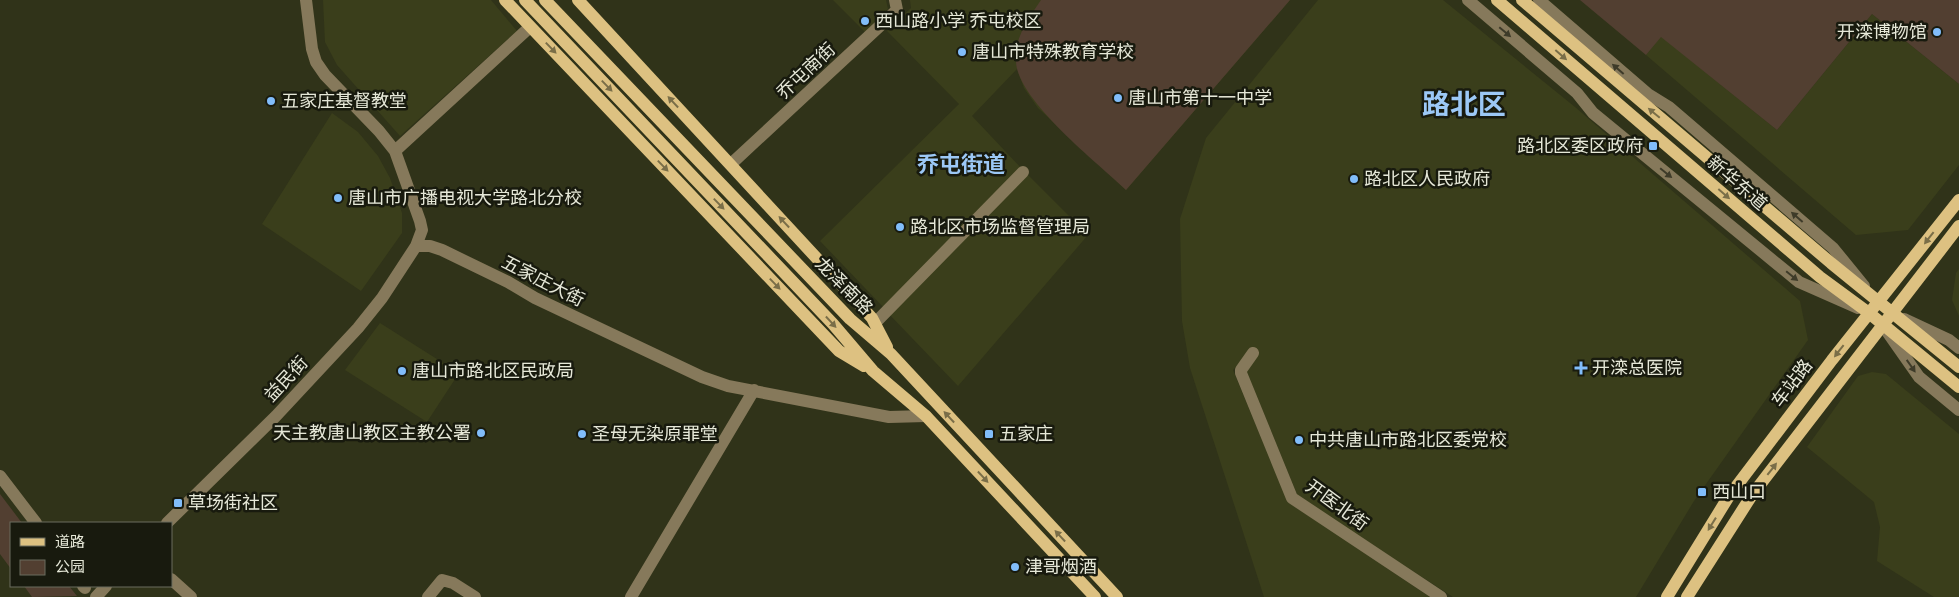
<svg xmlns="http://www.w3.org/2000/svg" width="1959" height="597" font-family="Figtree,'Noto Sans SC',sans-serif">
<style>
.built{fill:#3a3e1b}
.green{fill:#523f31}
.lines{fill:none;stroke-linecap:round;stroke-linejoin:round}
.minor{stroke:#86795b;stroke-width:12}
.major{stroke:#ddc181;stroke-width:12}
.oneway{fill:#3e3b29}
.oneway2{fill:#7a6e48}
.poi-dot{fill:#81bdfa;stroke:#181a0e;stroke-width:2}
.labels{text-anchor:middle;stroke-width:5;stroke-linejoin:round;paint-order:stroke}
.poi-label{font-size:18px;fill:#e6e8d8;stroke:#181a0e;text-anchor:start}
.street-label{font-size:18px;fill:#e6e8d8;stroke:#181a0e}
.district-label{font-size:22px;font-weight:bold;fill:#9cc8f6;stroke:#181a0e}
.town-label{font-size:28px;font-weight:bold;fill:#9cc8f6;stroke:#181a0e}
</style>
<rect width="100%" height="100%" fill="#303319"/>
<!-- built -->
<path class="built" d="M323,0H491L517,31L400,136L337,65L325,42Z
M833,0H886L888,9L865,32Z
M910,0H1290L1126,190L1038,108L1024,88L1017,69L972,116L1023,170L885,309L820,241L959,104L887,31L911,8Z
M1318,0H1443L1575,107L1800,301L1808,340L1694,501L1636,597H1453L1298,497L1242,360L1233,370L1288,502L1430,597H1264L1190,368L1182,321L1180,219L1206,138Z
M1872,14L1959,84V165L1908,230L1856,235L1646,55L1661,36L1777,130Z
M332,113L358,132L378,156L390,178L402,213V233L361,291L262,224Z
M1025,172L1088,235L958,386L887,312Z
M1959,269V316L1952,300L1956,273Z
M380,323L459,373L427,422L345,370Z
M1872,372L1886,374L1959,434V597H1934L1877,561L1880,527L1874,502L1807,447L1858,376Z"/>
<!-- green -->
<path class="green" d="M1041,0H1290L1126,190C1098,163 1018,101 1016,62C1014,38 1028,19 1041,0Z
M1580,0H1959V84L1872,14L1777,130L1661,37L1646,55Z
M0,494L22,523H11V569L0,554Z
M24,586H69L77,596L32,597Z"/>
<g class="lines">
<!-- minor -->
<path class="minor" d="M1468,0L1577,93L1593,113L1799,282L1858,308
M1539,0L1648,94L1669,107L1833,248L1864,286
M395,151L530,27
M731,164L897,10L895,0
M416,246H430L442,250L508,282L535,298L702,377L728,386L889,417L926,416
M1904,319L1949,340L1959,348
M875,323L1023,172
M1886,330L1919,377L1959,410
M1253,353L1241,370V373L1292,498L1441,597
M0,476L36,523
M167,523L276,416L358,328L382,298L416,246L422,230L420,221L395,151L379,131L325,75L316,62L312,49L306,0
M171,579L191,597
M83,586L85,588
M96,597L106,586
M428,597L442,580L453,583L475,597
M631,597L754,390"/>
<!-- major -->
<path class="major" d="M505,0L839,351L864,366
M525,0L833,324L873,371L926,416L1095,597
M545,0L850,319L891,354L1117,597
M578,0L872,318L887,347
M1497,0L1820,277L1869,313L1959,387
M1522,0L1831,263L1959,367
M1667,597L1729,496L1832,360L1959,200
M1687,597L1752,495L1959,226"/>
</g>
<!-- one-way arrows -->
<defs><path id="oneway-solid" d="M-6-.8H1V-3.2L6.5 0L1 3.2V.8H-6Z" transform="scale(1.25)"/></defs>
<g class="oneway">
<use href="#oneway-solid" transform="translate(1505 32) rotate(40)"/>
<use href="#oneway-solid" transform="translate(1618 69) rotate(-139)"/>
<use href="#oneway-solid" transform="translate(1666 173) rotate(39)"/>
<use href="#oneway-solid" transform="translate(1797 217) rotate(-139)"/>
<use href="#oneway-solid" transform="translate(1792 276) rotate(39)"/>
<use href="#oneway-solid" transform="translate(1911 366) rotate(55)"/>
</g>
<g class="oneway2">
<use href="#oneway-solid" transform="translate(551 48) rotate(46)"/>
<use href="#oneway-solid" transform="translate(1561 55) rotate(41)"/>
<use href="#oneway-solid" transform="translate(607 86) rotate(46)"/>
<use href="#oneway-solid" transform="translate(673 102) rotate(-133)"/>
<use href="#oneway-solid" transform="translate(1654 113) rotate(-140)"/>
<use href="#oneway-solid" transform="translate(663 166) rotate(46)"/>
<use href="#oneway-solid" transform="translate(1724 194) rotate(41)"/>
<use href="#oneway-solid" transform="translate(719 204) rotate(46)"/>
<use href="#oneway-solid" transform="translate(784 222) rotate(-133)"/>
<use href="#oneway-solid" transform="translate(1929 238) rotate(128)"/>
<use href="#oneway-solid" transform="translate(775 284) rotate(46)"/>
<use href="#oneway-solid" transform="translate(831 322) rotate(47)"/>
<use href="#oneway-solid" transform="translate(1839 351) rotate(128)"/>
<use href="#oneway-solid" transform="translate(949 417) rotate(-133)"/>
<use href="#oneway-solid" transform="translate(1772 469) rotate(-52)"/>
<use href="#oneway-solid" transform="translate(983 477) rotate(47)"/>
<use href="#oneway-solid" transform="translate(1712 524) rotate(122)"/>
<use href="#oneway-solid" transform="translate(1060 536) rotate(-133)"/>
</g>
<!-- markers -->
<g class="poi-dot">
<circle cx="865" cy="21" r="5"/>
<circle cx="1937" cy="32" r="5"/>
<circle cx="962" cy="52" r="5"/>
<circle cx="1118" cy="98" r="5"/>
<circle cx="271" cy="101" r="5"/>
<rect x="1648" y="141" width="10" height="10" rx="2.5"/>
<circle cx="1354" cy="179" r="5"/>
<circle cx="338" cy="198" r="5"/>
<circle cx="900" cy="227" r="5"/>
<path d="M1578.5 360.5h5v5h5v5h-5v5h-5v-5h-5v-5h5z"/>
<circle cx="402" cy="371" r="5"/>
<circle cx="481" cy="433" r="5"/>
<circle cx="582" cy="434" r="5"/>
<rect x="984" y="429" width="10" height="10" rx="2.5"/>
<circle cx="1299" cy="440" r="5"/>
<rect x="1697" y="487" width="10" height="10" rx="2.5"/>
<rect x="173" y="498" width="10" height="10" rx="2.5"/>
<circle cx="1015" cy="567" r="5"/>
</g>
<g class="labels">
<!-- poi labels -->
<g class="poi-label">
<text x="875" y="27">西山路小学 乔屯校区</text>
<text x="1927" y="38" text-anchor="end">开滦博物馆</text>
<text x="972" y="58">唐山市特殊教育学校</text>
<text x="1128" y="104">唐山市第十一中学</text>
<text x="281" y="107">五家庄基督教堂</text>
<text x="1643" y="152" text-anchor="end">路北区委区政府</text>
<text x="1364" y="185">路北区人民政府</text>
<text x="348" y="204">唐山市广播电视大学路北分校</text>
<text x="910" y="233">路北区市场监督管理局</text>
<text x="1592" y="374">开滦总医院</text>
<text x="412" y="377">唐山市路北区民政局</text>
<text x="471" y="439" text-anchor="end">天主教唐山教区主教公署</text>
<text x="592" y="440">圣母无染原罪堂</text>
<text x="999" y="440">五家庄</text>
<text x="1309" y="446">中共唐山市路北区委党校</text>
<text x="1712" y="498">西山口</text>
<text x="188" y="509">草场街社区</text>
<text x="1025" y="573">津哥烟酒</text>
</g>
<!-- street labels -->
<g class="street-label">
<text transform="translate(806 71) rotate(-43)" y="6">乔屯南街</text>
<text transform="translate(1737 183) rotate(41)" y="6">新华东道</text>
<text transform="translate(543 281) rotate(27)" y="6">五家庄大街</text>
<text transform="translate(844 286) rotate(45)" y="6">龙泽南路</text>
<text transform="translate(286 379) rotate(-47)" y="6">益民街</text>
<text transform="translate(1792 383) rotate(-53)" y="6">车站路</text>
<text transform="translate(1337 505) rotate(36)" y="6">开医北街</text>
</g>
<!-- district labels -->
<g class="district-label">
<text x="961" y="172">乔屯街道</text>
</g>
<!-- town labels -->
<g class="town-label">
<text x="1464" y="114">路北区</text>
</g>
</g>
<!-- legend -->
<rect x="10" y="522" width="162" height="65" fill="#181a0e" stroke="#6a6c5f"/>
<rect x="20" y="538" width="25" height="8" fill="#ddc181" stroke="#6a6c5f"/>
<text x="55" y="547" font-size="15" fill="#e6e8d8">道路</text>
<rect x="20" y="560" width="25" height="15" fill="#523f31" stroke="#6a6c5f"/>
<text x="55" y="572" font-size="15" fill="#e6e8d8">公园</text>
</svg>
